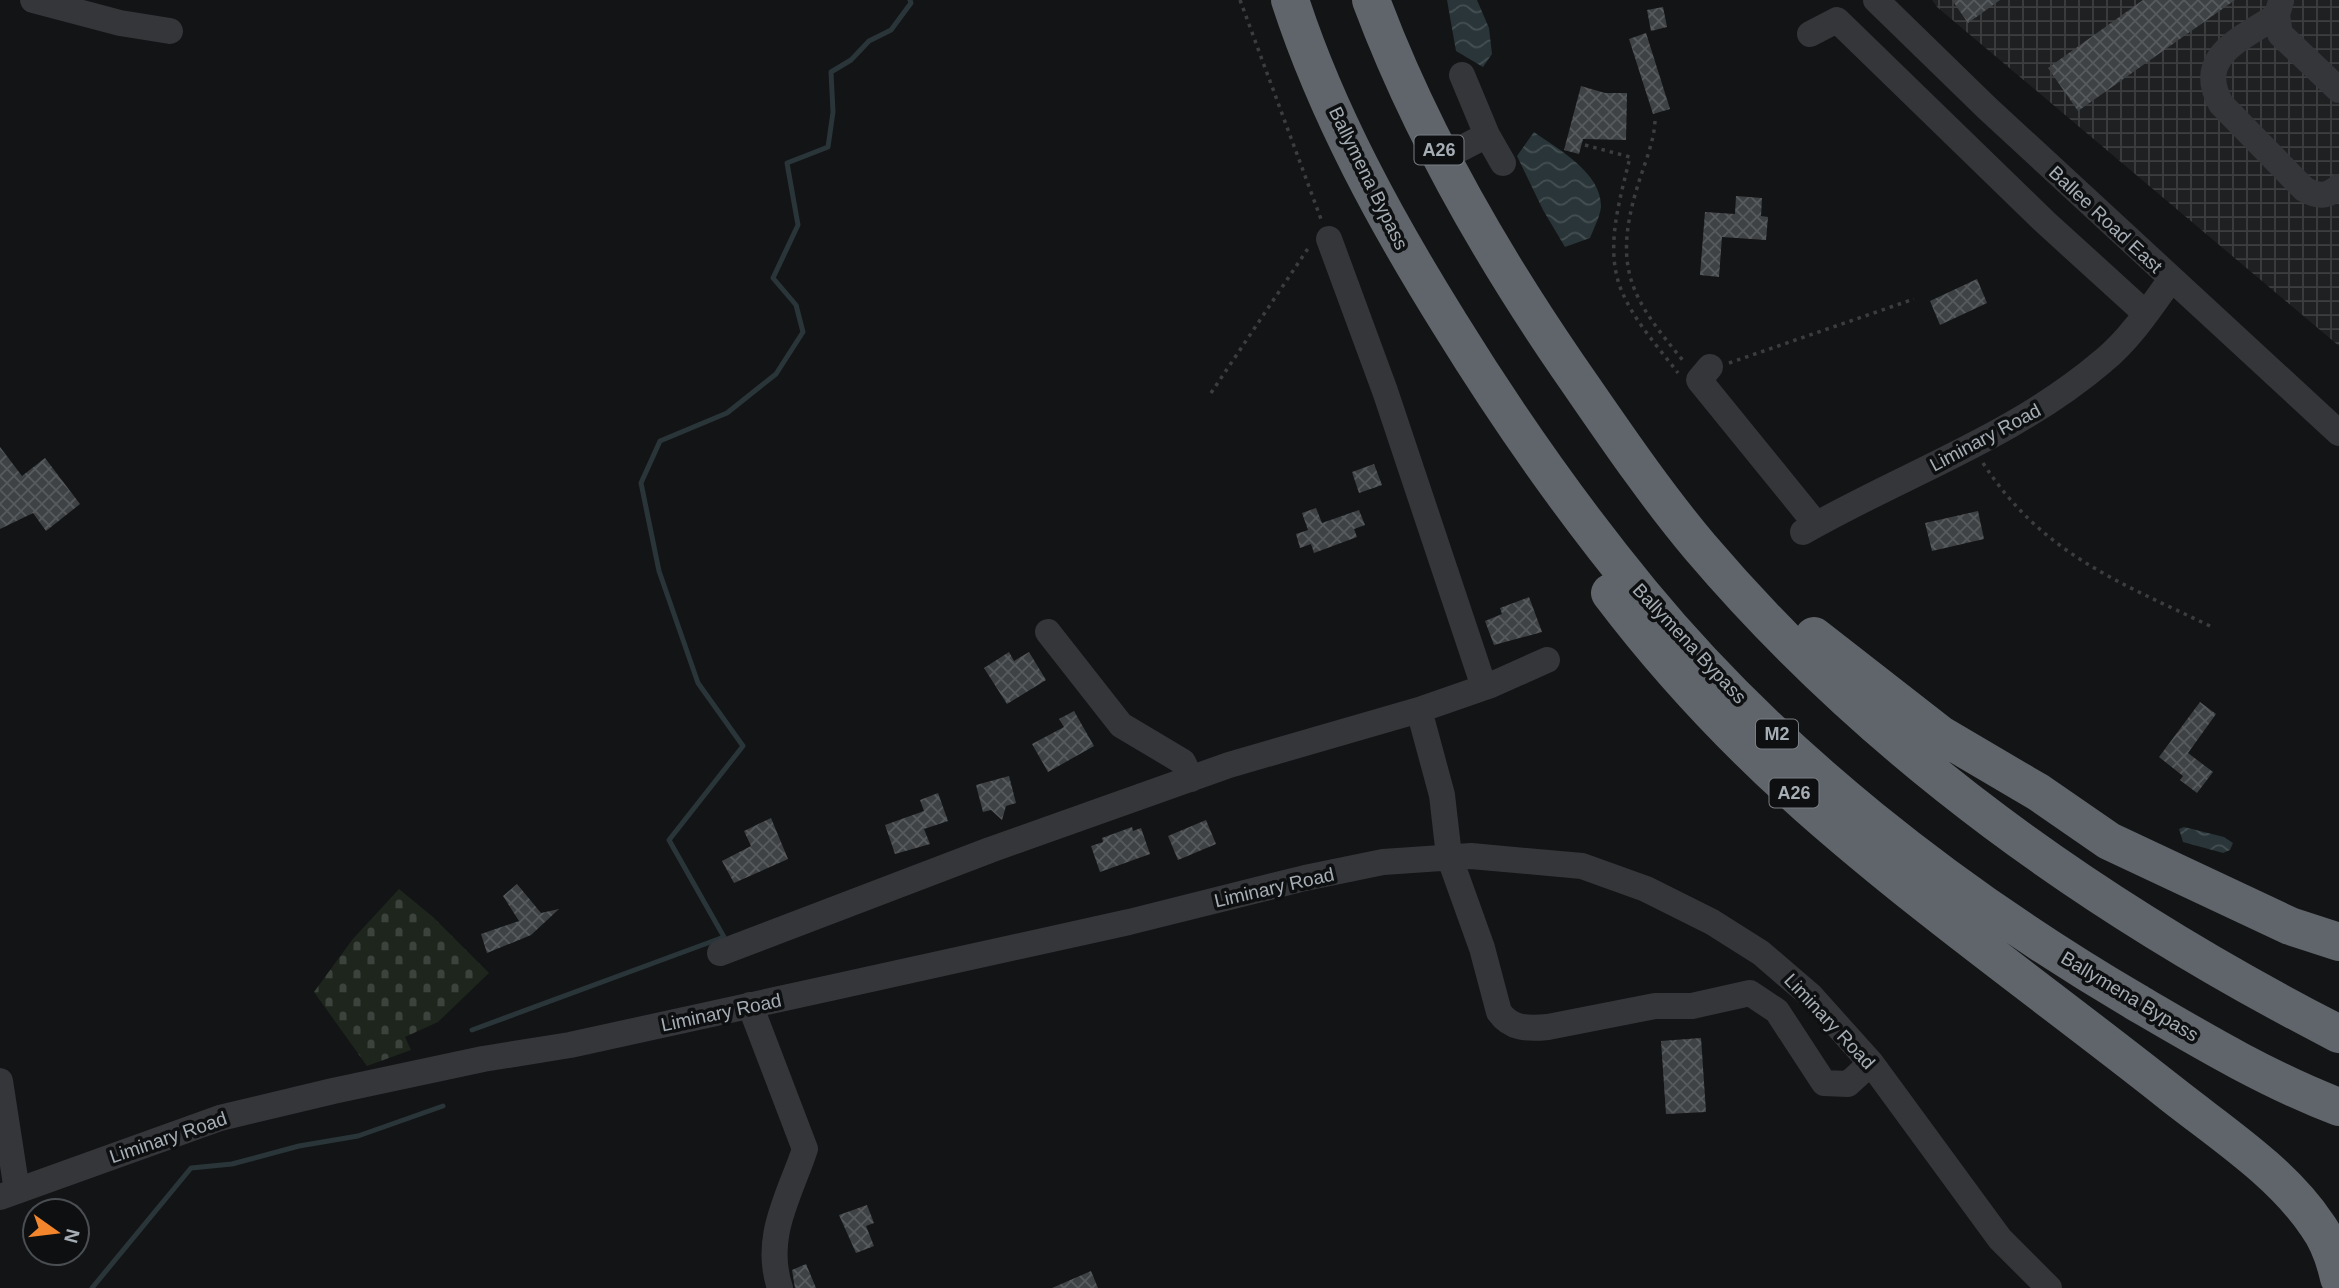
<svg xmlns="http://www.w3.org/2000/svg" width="2339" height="1288" font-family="Arial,sans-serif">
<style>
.industrial{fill:url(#industrial-grid)}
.cemetery{fill:url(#cemetery-stones)}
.water{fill:url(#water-waves)}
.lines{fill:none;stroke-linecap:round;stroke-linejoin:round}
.stream{stroke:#293539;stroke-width:5}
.building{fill:url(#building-cross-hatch)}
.path{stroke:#3a3e41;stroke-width:3.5;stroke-dasharray:3.5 5;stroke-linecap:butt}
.minor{stroke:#34363a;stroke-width:26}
.highway{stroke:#60656b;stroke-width:38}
.labels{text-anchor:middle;stroke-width:7;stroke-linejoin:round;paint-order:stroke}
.shield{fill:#0e0f10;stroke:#787e84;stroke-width:2}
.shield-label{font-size:18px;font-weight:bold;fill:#a5adb5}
.street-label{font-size:19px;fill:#a5adb5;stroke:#0e0f10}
</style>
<defs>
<pattern id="industrial-grid" width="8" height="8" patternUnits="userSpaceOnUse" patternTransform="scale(1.75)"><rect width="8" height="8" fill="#1f2022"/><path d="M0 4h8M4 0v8" fill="none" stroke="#3d3e40"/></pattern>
<pattern id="cemetery-stones" width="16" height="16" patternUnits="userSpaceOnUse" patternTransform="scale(1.75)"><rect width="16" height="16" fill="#1e251d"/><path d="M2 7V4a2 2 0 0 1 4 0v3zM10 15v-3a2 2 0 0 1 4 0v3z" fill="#3c423c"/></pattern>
<pattern id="water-waves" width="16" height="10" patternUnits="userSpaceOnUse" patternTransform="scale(1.75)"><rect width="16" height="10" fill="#293539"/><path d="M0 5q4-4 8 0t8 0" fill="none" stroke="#455053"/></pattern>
<pattern id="building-cross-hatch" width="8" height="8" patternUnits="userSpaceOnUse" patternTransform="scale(1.75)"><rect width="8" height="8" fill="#3f4245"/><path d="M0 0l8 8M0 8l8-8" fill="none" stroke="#585b5e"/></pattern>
</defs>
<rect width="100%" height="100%" fill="#131415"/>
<!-- industrial -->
<path class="industrial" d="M1932,0H2339V346L1937,7Z"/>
<!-- cemetery -->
<path class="cemetery" d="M399,889L433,917L489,973L438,1022L405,1037L411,1050L367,1066L314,992L352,940Z"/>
<!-- water -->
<path class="water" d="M1447,0H1477L1489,28L1492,54L1483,67L1456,51Z
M1534,132C1558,149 1602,173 1601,207C1600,216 1594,228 1590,238L1565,247L1543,210L1517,156Z
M2184,827L2224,837L2233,843L2230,850L2223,853L2183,842L2179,829Z"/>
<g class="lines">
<!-- stream -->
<path class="stream" d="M472,1030L724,937L669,840L743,746L698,683L659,571L641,483L660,441L727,413L776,374L803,332L796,305L773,278L798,225L787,163L828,147L833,112L831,72L851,60L869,41L891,30L911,3L910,0
M92,1288L191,1168L232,1164L299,1146L358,1136L443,1106"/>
</g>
<!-- building -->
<path class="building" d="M1952,0H2000L1968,23Z
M2143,0H2235L2078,111L2048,68Z
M1663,7L1667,27L1651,31L1647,10Z
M1646,33L1670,109L1653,114L1629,39Z
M1581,86L1605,93H1627L1626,140L1583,139L1579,154L1564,150Z
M1736,196L1762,198L1761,216L1768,217L1766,240L1722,237L1719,277L1700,275L1705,212L1735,214Z
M1977,279L1987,303L1940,325L1930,301Z
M0,447L22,476L45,458L80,504L46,531L33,513L0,529Z
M1374,464L1382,485L1359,493L1352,472Z
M1316,508L1322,523L1359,510L1365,525L1354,529L1357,537L1314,553L1311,544L1300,548L1296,534L1308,530L1302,513Z
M1978,511L1984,539L1932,551L1925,523Z
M1529,597L1542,632L1494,645L1485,621L1502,614L1500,608Z
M1009,652L1014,661L1029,652L1046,680L1007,704L984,668Z
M2200,702L2216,714L2188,753L2213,772L2197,793L2180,780L2183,776L2159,757Z
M1074,711L1094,746L1048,772L1032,744L1064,727L1059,719Z
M1009,776L1016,803L1006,806L1002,820L991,810L983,812L976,785Z
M938,793L948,821L924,829L930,844L895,854L885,825L924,811L920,800Z
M771,818L788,859L734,883L722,861L751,846L744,831Z
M1206,820L1216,844L1178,860L1168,836Z
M1132,827L1133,831L1141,828L1150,854L1100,872L1091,846L1103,842L1102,838Z
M517,884L541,913L559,909L531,935L487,953L481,934L519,921L503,896Z
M1701,1038L1706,1112L1666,1114L1661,1041Z
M867,1205L874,1223L866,1226L874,1246L856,1253L839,1215Z
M806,1264L816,1288H795L792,1270Z
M1091,1271L1098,1288H1052Z"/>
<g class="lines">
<!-- path -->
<path class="path" d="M1240,0L1321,219
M1655,121C1654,143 1643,167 1637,188C1612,271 1633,300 1685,363
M1585,145L1630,157C1620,200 1603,251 1623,294C1636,323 1659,348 1678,373
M1729,363L1914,299
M1211,393L1309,247
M1983,463C2042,554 2119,582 2212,627"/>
<!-- minor -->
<path class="minor" d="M33,0L120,23L170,31
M1876,0L1987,108L2339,433
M2281,1L2277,15L2280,34L2339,90
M2277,15C2243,39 2194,55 2221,104L2304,189C2318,197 2326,197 2339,187
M1810,34L1837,20L2045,222L2145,313
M1462,75L1487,135L1503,163
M1443,158L1487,135
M1329,239L1385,391L1484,687
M1710,367L1699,380L1816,524
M1803,532C1904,474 2014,437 2103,361C2130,339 2151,307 2171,279
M1048,632L1121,725L1183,762L1191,779
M1419,710L1442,795L1449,856L1482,948L1499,1012C1511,1029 1528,1029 1548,1027L1655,1006H1692L1750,993L1777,1011L1824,1083L1848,1084L1871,1063
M720,953L990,850L1229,765L1419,710L1491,685L1547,660
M750,1005L805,1149C789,1197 763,1237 780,1288
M0,1081L17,1191
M0,1197L220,1118L333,1091L483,1059L570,1045L830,988L1129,922L1305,878L1383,862L1471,856L1582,866L1646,889L1712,922L1761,953L1810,995L1871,1063L2000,1239L2049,1288"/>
<!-- highway -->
<path class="highway" d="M1290,0C1327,114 1387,223 1450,324C1508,418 1571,508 1641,593C1776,757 1954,895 2136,1002C2201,1040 2268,1080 2339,1107
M1371,0C1419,129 1489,251 1567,365C1610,427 1652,490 1700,547C1877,755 2098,910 2339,1034
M1610,593C1669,671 1735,741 1808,806C1922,907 2048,996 2168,1091C2218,1131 2281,1171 2317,1225C2328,1240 2335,1260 2339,1278
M1814,636L1941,735L2038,792L2109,841L2290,926L2339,942"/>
</g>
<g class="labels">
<!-- shield labels -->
<g class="shield">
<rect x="1414.5" y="135.5" width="49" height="29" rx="5"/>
<rect x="1756" y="719.5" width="42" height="29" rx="5"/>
<rect x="1769.5" y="778.5" width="49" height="29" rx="5"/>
</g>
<g class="shield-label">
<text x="1439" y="156">A26</text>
<text x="1777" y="740">M2</text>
<text x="1794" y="799">A26</text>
</g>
<!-- street labels -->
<g class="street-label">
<text transform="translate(1369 178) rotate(64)" y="7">Ballymena Bypass</text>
<text transform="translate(2106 219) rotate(43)" y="7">Ballee Road East</text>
<text transform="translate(1985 437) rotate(-28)" y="7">Liminary Road</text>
<text transform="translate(1690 643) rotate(47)" y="7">Ballymena Bypass</text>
<text transform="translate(1274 887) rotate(-13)" y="7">Liminary Road</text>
<text transform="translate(2130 996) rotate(31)" y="7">Ballymena Bypass</text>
<text transform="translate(721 1012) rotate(-12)" y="7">Liminary Road</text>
<text transform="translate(1830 1021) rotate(47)" y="7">Liminary Road</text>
<text transform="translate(168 1137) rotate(-19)" y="7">Liminary Road</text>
</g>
</g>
<!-- north arrow -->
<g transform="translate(56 1232) rotate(104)"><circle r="33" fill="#0e0f10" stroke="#4a4e52" stroke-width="2"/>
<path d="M0-5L12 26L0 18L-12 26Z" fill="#f3862d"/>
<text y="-10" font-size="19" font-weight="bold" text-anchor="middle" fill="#a5adb5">N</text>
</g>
</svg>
